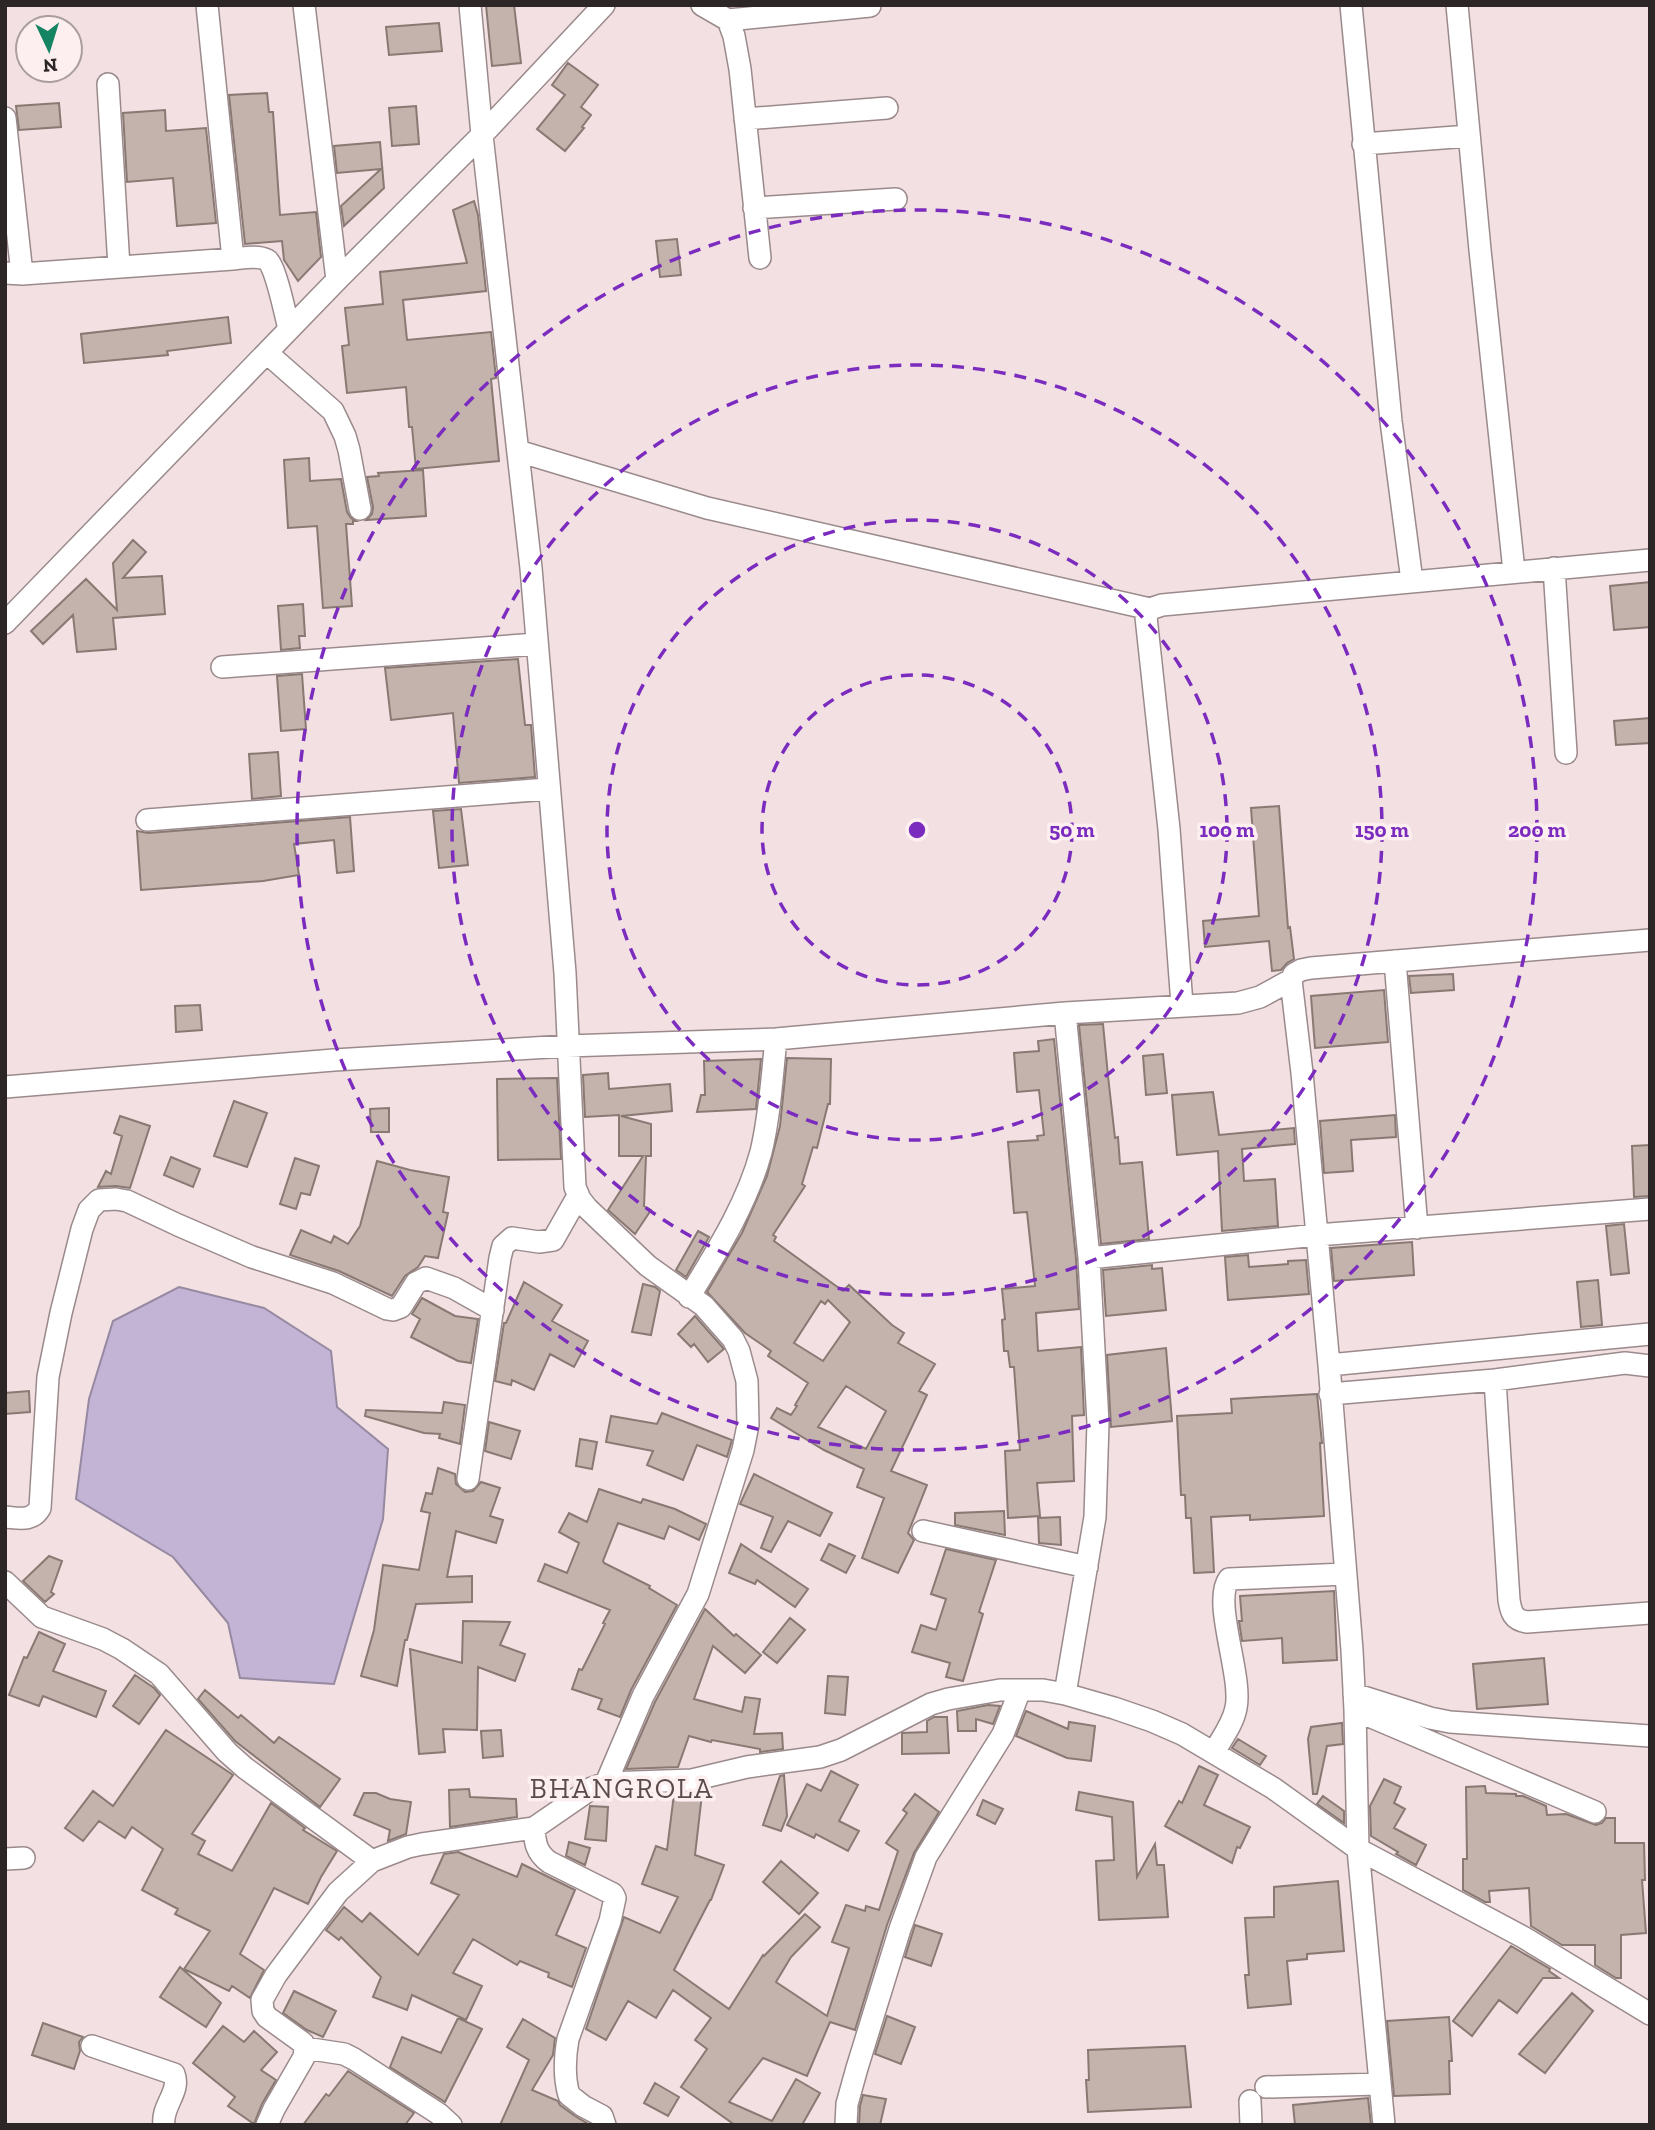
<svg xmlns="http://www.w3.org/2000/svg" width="1655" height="2130" font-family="'Zilla Slab',serif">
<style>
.water{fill:#c3b3d5;stroke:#9689a1;stroke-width:2}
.building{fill:#c4b3ad;stroke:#887973;stroke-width:2;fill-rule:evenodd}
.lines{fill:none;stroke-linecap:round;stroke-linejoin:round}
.minor-casing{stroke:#9b8a8c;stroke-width:24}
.minor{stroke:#fff;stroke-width:21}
.ring{fill:none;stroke:#7b2cbf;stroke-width:3.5;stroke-dasharray:12 9}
.labels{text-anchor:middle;stroke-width:7;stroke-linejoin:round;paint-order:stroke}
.quarter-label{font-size:28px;letter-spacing:2px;fill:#5a4a4c;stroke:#fdeef0}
.centre{fill:#7b2cbf;stroke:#fdeef0;stroke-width:3.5}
.ring-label{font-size:21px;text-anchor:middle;font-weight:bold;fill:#7b2cbf;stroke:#fdeef0;stroke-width:7;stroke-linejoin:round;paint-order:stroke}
</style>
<rect width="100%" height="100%" fill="#f2e0e2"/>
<!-- water -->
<path class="water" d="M179,1287L264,1308L331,1351L337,1407L388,1449L383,1519L334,1684L240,1678L228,1623L173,1557L76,1499L89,1399L113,1321Z"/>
<!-- building -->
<path class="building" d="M486,5H514L521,63L492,66Z
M439,23L442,51L389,55L386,27Z
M568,63L598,85L581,107L591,115L582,127L584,128L565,151L537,129L565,95L552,85Z
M267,93L269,112H273L280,215L316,212L321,257L298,281L284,260L282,241L245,244L229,95Z
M59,103L61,127L19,130L16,106Z
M416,106L419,144L392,146L389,108Z
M165,110L166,131L206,128L216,223L177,226L173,178L127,182L123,113Z
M380,142L384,188L344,226L341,206L381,169L337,173L334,146Z
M474,201L478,215L486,291L403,300L407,340L491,332L496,378L491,379L499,461L416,469L412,427H409L406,387L347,393L342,346L349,345L345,308L383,304L380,272L467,263L453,210Z
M677,239L681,275L660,277L656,241Z
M228,317L231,343L167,351L168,355L84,363L81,334Z
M309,458L310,481L341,479L347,512L351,518L356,521H353V524H346L352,606L323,608L317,526L288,528L284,460Z
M423,470L426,516L366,520L372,514L373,507L367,477L379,476L378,473Z
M133,540L146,552L123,578L162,576L165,614L113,618L116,649L77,652L73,615L43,644L31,631L86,579L117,610L113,563Z
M1650,582V627L1614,630L1610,586Z
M303,604L305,636H299L300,648L281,650L278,606Z
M518,659L525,725H531L535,777L459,783L453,713L391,720L385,668Z
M302,674L306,729L281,731L277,676Z
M1650,718V743L1616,745L1614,721Z
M278,752L281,796L252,799L249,754Z
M1279,806L1288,928L1290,927L1294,959L1287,963L1281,970L1272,971L1269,941L1205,947L1203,921L1259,916L1251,808Z
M461,809L468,865L439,868L433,811Z
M350,817L354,871L337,873L334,840L294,844L299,875L263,881L141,890L137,831L148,833Z
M1453,974L1454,990L1411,993L1409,976Z
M1384,990L1388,1042L1315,1048L1311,996Z
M200,1005L202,1030L176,1032L175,1006Z
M1103,1024L1108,1076L1115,1138L1118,1137L1120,1164L1142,1162L1149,1239L1101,1244L1079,1025Z
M1054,1039L1076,1259L1079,1309L1036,1313L1038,1351L1081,1347L1084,1415L1072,1416L1074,1481L1037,1483L1040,1516L1008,1518L1005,1451L1020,1450L1014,1367H1010L1008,1351H1004L1002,1320L1005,1319L1002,1289L1035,1286L1027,1212L1014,1213L1008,1142L1038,1140L1037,1136L1044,1135L1039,1090L1017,1092L1014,1053L1039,1051L1038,1041Z
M1163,1054L1167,1093L1146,1095L1143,1056Z
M787,1058L831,1059L830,1104H828L817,1148L813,1147L802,1184L805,1186L773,1235L776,1237L774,1241L843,1291L849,1285L892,1325L904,1333L898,1343L935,1364L919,1391L927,1395L891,1471L927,1485L908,1533L914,1540L898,1573L862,1558L884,1498L857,1487L864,1469L824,1450L771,1418L777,1408L791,1415L797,1406L795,1405L808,1383L768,1356L771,1351L745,1333L707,1292L742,1233L767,1176L780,1126ZM828,1300L850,1322L823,1361L794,1343L821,1301L825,1304ZM846,1386L886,1411L866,1449L818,1427Z
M761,1059L756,1109L697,1112L701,1095H705L704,1061Z
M608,1073L609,1089L670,1084L672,1111L621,1116L651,1124V1156H646L644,1206L651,1210L635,1234L608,1210L643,1156H619V1115L585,1117L583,1075Z
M557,1078L561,1159L498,1160L497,1079Z
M1213,1092L1219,1135L1294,1128L1295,1144L1242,1149L1244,1181L1275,1179L1278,1226L1222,1231L1218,1151L1177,1155L1172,1095Z
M234,1101L267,1113L247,1167L214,1156Z
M389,1108V1132H371L370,1109Z
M1395,1115L1396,1137L1351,1140L1353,1171L1324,1173L1320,1121Z
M120,1116L150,1126L130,1188L116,1186L98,1187L106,1171L111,1174L122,1136L114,1133Z
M1650,1145V1196L1634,1197L1632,1146Z
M171,1157L200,1169L193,1187L164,1175Z
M295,1158L319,1166L310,1195L301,1193L296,1209L280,1204Z
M377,1161L410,1170L449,1177L443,1212L448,1213L438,1258L425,1256L418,1267L405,1276L392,1296L339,1271L290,1255L301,1230L331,1243L334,1236L348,1244L360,1226Z
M1624,1224L1629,1273L1611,1275L1606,1226Z
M698,1231L709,1237L686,1277L676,1270Z
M1412,1242L1414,1275L1334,1281L1331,1248Z
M1248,1255L1249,1267L1288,1264V1261L1306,1260L1309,1294L1228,1300L1225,1257Z
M1152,1265V1269L1162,1268L1166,1310L1106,1316L1103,1270Z
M1598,1280L1602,1325L1581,1327L1577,1282Z
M524,1282L562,1305L552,1321L588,1341L574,1367L550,1354L534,1390L512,1380L511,1385L495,1381L504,1323H506Z
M643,1284L655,1287L660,1291L651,1335L632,1332Z
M422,1298L455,1316L478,1319L471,1363L458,1361L411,1337L420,1319L412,1314Z
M695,1316L724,1349L708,1362L694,1344L691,1347L678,1334Z
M1166,1348L1172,1421L1111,1427L1107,1355Z
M29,1391L30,1412L5,1414V1393Z
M1317,1394L1322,1443H1320L1324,1516L1250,1520V1515L1211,1517L1214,1572L1194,1573L1191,1518H1186L1185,1495H1181L1177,1416L1232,1413L1231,1399Z
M444,1402L465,1405L460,1444L439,1438L440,1434L424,1433L365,1416L366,1410L442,1413Z
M662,1413L732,1440L727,1457L697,1445L683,1480L647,1465L653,1451L606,1442L611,1416L657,1424Z
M489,1422L520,1431L511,1459L485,1451Z
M580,1439L597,1442L592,1469L576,1466Z
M438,1468L455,1474L456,1484L465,1492L473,1491L481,1482L500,1488L490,1516L503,1520L496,1543L456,1531L447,1577L472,1576V1602L416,1604L407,1640H405L397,1686L361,1676L374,1630L383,1565L419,1570L430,1513L421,1511L426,1493L432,1494Z
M754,1474L832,1513L820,1536L788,1521L771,1552L761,1548L773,1517L740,1504Z
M599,1489L641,1503L643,1499L675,1509L706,1524L699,1540L669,1526L664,1539L618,1523L603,1561L604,1563L650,1586L649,1588L677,1605L631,1690L620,1717L598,1709L602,1699L572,1689L579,1669L582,1670L605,1624L603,1623L610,1610L538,1581L545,1564L567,1573L579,1543L559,1532L569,1513L587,1522Z
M1004,1511L1005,1535L955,1525V1513Z
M1060,1517L1061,1545L1039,1543L1038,1518Z
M741,1544L808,1589L795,1607L757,1580L755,1584L729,1573Z
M829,1544L855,1556L846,1573L821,1560Z
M946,1549L996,1560L979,1612L983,1614L963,1681L946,1677L950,1663L912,1652L921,1625L936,1630L946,1599L931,1594Z
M49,1556L62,1561L51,1592L54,1594L45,1602L23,1581Z
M1334,1591L1337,1660L1283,1663L1282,1638L1242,1641L1239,1621H1242L1240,1596Z
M705,1609L734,1636L736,1634L761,1655L745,1673L713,1646L694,1699L742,1712L745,1697L760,1699L754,1734L782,1733L783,1749L760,1752V1749L712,1740L711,1742L689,1736L678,1767L626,1769L655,1702Z
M790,1618L805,1630L777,1663L763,1652Z
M463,1621L510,1622L500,1645L525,1654L515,1681L478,1667L477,1730L443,1729L445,1752L419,1754L410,1649L462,1663Z
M39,1632L65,1644L53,1671L106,1691L96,1717L43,1696L39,1706L9,1695L24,1657L27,1658Z
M1544,1658L1548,1704L1477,1709L1473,1664Z
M135,1675L154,1688L160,1695L139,1724L113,1706Z
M828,1676L848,1677L845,1715L825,1713Z
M205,1690L238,1718L241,1715L274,1743L279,1737L340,1779L320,1807L235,1741L198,1699Z
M988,1705L1000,1706L993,1724L976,1719V1731H958L957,1711Z
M1026,1711L1068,1729L1069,1722L1095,1726L1091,1761L1067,1758L1016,1736Z
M934,1717H947L949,1753L902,1754V1733L927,1732V1721Z
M1342,1723L1343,1744L1327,1746L1317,1794H1313L1308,1739L1311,1727Z
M166,1730L233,1775L192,1834L205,1841L198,1854L232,1871L271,1803L305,1828L303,1830L337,1851L321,1877L308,1904L274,1888L240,1954L264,1970L250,1998L232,1986L229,1991L184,1969L210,1931L175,1914L178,1909L142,1890L163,1849L132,1827L125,1838L99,1821L83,1841L65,1828L93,1791L113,1806Z
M501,1730L503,1756L483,1758L481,1731Z
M1238,1739L1266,1756L1260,1765L1232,1748Z
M1199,1766L1218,1775L1204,1805L1250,1827L1240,1848L1237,1847L1232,1863L1165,1826L1179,1801L1182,1803Z
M831,1771L858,1785L839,1821L859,1831L848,1851L816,1834L814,1838L787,1825L807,1784L821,1791Z
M784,1775L787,1816L781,1831L763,1825L780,1776Z
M1384,1779L1401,1787L1394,1803L1405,1809L1394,1828L1426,1845L1416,1865L1396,1854L1398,1852L1371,1836L1370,1806Z
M1485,1786L1486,1793L1516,1794V1796H1523L1546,1806L1547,1815L1566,1814L1596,1825L1602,1823L1606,1818H1615V1843H1644L1645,1880H1642L1646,1933L1621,1935V1978H1616L1595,1965V1945H1562L1531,1926L1529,1888L1489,1891L1490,1902H1485L1463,1890V1859H1467L1466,1787Z
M469,1789L470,1797L516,1799L517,1817L450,1827L449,1790Z
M1079,1792L1133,1802L1137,1877L1155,1844L1157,1865H1164L1168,1917L1099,1920L1096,1861L1114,1860L1112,1817L1076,1810Z
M364,1793H376L390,1799L411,1802L406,1834L388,1841L390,1830L354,1815Z
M695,1793L702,1794L695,1855L724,1865L711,1900H710L674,1970L729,2009L763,1955L764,1956L805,1914L820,1927L791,1957L776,1982L827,2016L849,1948L832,1942L846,1905L865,1911L866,1906L879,1910L898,1851L886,1843L907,1813L903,1810L915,1794L939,1812L914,1853L887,1925L855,2030L830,2022L807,2076L763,2058L729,2102L772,2121L796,2079L820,2093L802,2125H735L681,2087L707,2049L695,2040L711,2018L673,1990L656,2018L628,2001L606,2040L586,2029L624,1917L660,1933L678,1897L642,1884L656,1846L667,1850L674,1794Z
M1323,1796L1344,1811V1823L1317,1804Z
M983,1800L1003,1809L995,1824L977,1815Z
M590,1806L608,1807L606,1841L585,1839Z
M569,1842L590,1848L585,1865L566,1856Z
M458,1852L517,1877L522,1864L575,1890L556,1935L586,1948L572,1987L548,1977L549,1973L520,1961L517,1965L473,1939L453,1973L482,1986L466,2020L412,1995L407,2010L373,1997L381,1977L341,1937L339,1940L326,1930L344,1907L362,1922L370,1913L418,1955L459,1895L431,1883L444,1854Z
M781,1861L818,1893L799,1914L763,1882Z
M1338,1881L1344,1951L1307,1954V1959L1287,1961L1291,2004L1248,2008L1245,1975H1249L1245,1918L1274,1917V1887Z
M915,1925L942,1934L931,1966L905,1957Z
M1511,1946L1550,1969L1549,1971L1559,1978H1543L1517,2013L1499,2000L1472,2036L1453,2021Z
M180,1967L221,2003L206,2027L160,1997Z
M294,1991L336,2011L323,2037L307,2030L283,2013Z
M1572,1993L1593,2011L1545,2073L1519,2054Z
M887,2016L915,2027L901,2064L875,2054Z
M1449,2017L1452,2061H1449L1450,2094L1394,2096L1387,2021Z
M458,2018L482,2029L445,2102L390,2067L402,2037L441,2053Z
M523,2019L555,2038L553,2055L532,2090L558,2101L560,2105L575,2116L590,2125H500L529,2060L507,2047Z
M43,2023L83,2037L79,2042L80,2051L74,2069L32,2055Z
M223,2026L244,2042L254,2031L277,2052L261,2070L276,2080L262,2104L254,2124L228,2106L235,2097L193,2063Z
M1185,2046L1191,2107L1088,2112L1086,2080H1089L1088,2050Z
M348,2071L414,2113L405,2125H303L326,2094L329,2096Z
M655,2083L679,2097L668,2116L644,2103Z
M863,2095L886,2099L880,2125H859L860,2106Z
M1368,2098L1371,2125H1295L1293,2105Z"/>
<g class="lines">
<defs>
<path id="minor" d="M207,5L233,259
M304,5L337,280
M470,5L482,135L531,568L565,973L575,1187L580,1199L587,1208L648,1266L704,1306L733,1339L739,1351L747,1381L748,1425L743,1450L698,1594L643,1696L606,1783
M702,5L728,20L734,36L740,69L760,258
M1351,5L1391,421L1412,581
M1457,5L1480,250L1514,571
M728,20L870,6
M108,84L119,267
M5,118L22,274
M745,119L887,108
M1363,144L1469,136
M754,208L896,199
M5,273L22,274L233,259C243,258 258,255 267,260C275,264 286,317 289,329
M267,353L333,411L345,436L349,450L360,509
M518,451L707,508L1150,609
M1554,568L1566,753
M5,623L337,280L482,135L604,5
M222,667L537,644
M147,820L548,789
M1395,961L1417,1228
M1291,980L1302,1073L1329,1365L1352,1650L1355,1710L1358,1849L1384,2125
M1182,1005L1169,829L1146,617L1150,609L1162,605L1650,560
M1065,1013L1089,1258L1098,1423L1095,1517L1065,1694
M5,1087L334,1060L567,1046L776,1039L1065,1013L1238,1003L1260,997L1291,980L1294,974L1301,970L1311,968L1650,940
M1089,1258L1317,1235L1650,1209
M689,1297C717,1251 747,1204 761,1152C770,1115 772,1076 776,1039
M1329,1365L1650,1334
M1495,1380L1509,1600C1511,1612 1513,1620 1527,1622L1650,1613
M1330,1394L1495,1380L1625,1363L1650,1366
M468,1479L500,1258L503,1246L512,1238L539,1242L553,1240L578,1196
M5,1517C19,1518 32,1522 40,1508L48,1377L61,1313L82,1229L89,1210L99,1200L116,1199L127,1201L178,1225L252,1257L333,1283L387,1309L393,1310L401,1307L416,1283L426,1278L454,1288L493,1310
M923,1531L1087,1567
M5,1582L42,1617L103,1639L122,1649L159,1674L227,1752L245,1768L372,1861
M1354,1694L1430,1718L1450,1722L1650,1736
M1355,1710L1595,1812
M1214,1752C1222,1738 1233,1724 1236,1708C1243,1676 1212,1602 1229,1579L1345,1574
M534,1828C535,1843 536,1852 549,1862L613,1894L615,1898L610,1921L568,2039C565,2056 564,2078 569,2095L583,2106L602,2116L605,2125
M5,1859L24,1858
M92,2046L174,2074C181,2092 161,2106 164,2125
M305,2048L344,2054L354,2059L439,2114L451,2125
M1266,2087L1379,2084
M1250,2101L1251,2125
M267,2125L274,2109L304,2057L305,2048L303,2043L267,2017L263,2011L262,2000L276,1975L338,1892L372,1861L408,1847L422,1844L534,1828L592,1788L606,1783L692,1780L747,1767L820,1757L841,1750L931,1704L948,1699L1000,1690H1043L1065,1694L1114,1708L1152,1721L1182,1734L1273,1788L1358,1849L1523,1937L1650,2014
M846,2125L847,2104L857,2068L900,1929L926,1857L1003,1734L1020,1690"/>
</defs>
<!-- minor casing -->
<use href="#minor" class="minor-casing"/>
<!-- minor -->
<use href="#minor" class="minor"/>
</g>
<!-- distance rings -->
<g class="ring">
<circle cx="917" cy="830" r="155"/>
<circle cx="917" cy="830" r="310"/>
<circle cx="917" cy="830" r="465"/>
<circle cx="917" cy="830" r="620"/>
</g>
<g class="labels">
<!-- quarter labels -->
<g class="quarter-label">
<text x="622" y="1798">BHANGROLA</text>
</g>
</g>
<circle cx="917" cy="830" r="10" class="centre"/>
<g class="ring-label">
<text x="1072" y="837">50 m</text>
<text x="1227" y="837">100 m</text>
<text x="1382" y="837">150 m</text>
<text x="1537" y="837">200 m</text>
</g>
<!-- border -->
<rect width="1655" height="2130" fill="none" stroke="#2d2627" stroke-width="14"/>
<!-- north arrow -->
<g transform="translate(49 49) rotate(176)"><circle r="33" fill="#fdeef0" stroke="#aa9ea0" stroke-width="2"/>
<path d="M0-5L12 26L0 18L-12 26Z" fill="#148462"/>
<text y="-10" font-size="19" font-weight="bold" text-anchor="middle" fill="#2d2627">N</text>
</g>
</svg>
